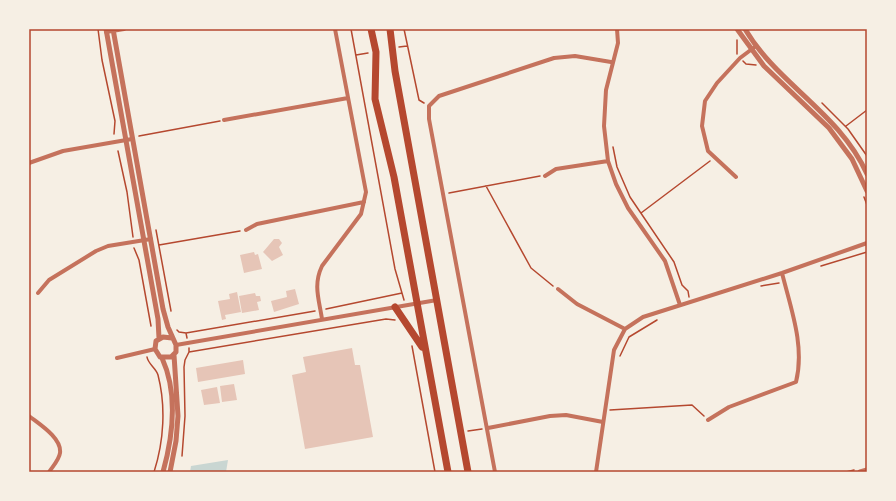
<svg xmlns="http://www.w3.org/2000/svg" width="896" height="501" font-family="Cabin,sans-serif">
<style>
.water{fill:#c9d6d2}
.building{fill:#e6c5b7}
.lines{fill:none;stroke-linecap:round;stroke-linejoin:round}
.path{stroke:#b5482f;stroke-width:1.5}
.minor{stroke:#c5725c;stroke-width:4}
.tertiary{stroke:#c5725c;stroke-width:5}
.trunk{stroke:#b5482f;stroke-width:7}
.neatline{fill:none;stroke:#b5482f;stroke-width:1.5}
</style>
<rect width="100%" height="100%" fill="#f6efe4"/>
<!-- water -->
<path class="water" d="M228,460L226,472H190L191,466Z"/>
<!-- building -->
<path class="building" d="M274,239H279L282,243L279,247L283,255L272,261L263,252Z
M254,252L255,255L258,254L262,269L244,273L240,255Z
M295,289L299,304L274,312L271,301L287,297L286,291Z
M237,292L241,312L225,315L226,319L222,320L218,301L230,299L229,294Z
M255,293L256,296H260L261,301L257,302L259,310L242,313L239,296Z
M352,348L355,365H360L373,437L305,449L292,375L306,372L303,357Z
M243,360L245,374L198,382L196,368Z
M234,384L237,400L222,402L220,386Z
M217,387L220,403L204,405L201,390Z"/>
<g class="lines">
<!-- path -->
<path class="path" d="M98,29L102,60L115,121L114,134
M351,29L395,269L404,300
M404,29L419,100L424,103
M399,47L407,46
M737,54V40
M356,55L368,53
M743,61L746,64L756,65
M822,103L848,129L867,156
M846,126L867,110
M139,136L220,121
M613,147L617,167L630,197L674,262L682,285L688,291L689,297
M118,151L127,192L133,237
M486,186L531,268L553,286
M449,193L540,176
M864,197L867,205
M641,213L710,161
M156,230L171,311
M159,245L240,231
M134,248L139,260L151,326
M821,266L867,252
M761,286L779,283
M326,309L402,293
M177,330L179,332L186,333L187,338
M186,333L315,311
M412,346L435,472
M189,348V352
M620,356L629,337L657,320
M147,357C148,364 156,368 158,375C166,406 164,441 154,472
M610,410L692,405L704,416
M468,431L482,429
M182,456L185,416L184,367L185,360L189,352L386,319L395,320
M846,472L854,470"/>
<!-- minor -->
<path class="minor" d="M617,29L618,43L606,90L604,126L608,161L616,184L628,208L665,261L680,305
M106,32L124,29
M224,120L348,98
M29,163L63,151L132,139
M545,176L556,169L608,161
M736,177L708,151L702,126L705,101L717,83L740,58L756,46
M246,230L257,224L364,202
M558,289L577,304L625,329
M38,293L49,280L96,251L108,246L151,239
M322,319C319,299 313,285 322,266L361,214L366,192L335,29
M176,345L437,300
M117,358L155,349
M29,416C39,424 62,438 60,453C59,460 53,466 49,472
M708,420L729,407L796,382C805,346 791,309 782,273
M488,428L550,416L566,415L603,422
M495,472L429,119V106L439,96L554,58L575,56L611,62
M596,472L614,350L625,329L643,317L782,273L867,243"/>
<!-- tertiary -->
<path class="tertiary" d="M106,29L158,319L159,338
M113,29L163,309L168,327L176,345V352L171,357H160L155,349L156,341L163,337L172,338
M737,29L764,66L829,128L852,159L867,191
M745,29C778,85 839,112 867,174
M162,358C178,393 173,436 163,472
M170,472L176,441L178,416L174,355
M860,472L867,470"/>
<!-- trunk -->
<path class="trunk" d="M371,29L376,52L375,99L394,177L448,472
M390,29L395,71L468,472
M395,307L422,347"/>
</g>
<!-- border -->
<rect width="896" height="501" fill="none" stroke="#f6efe4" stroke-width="60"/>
<rect x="30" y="30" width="836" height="441" class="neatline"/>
</svg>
